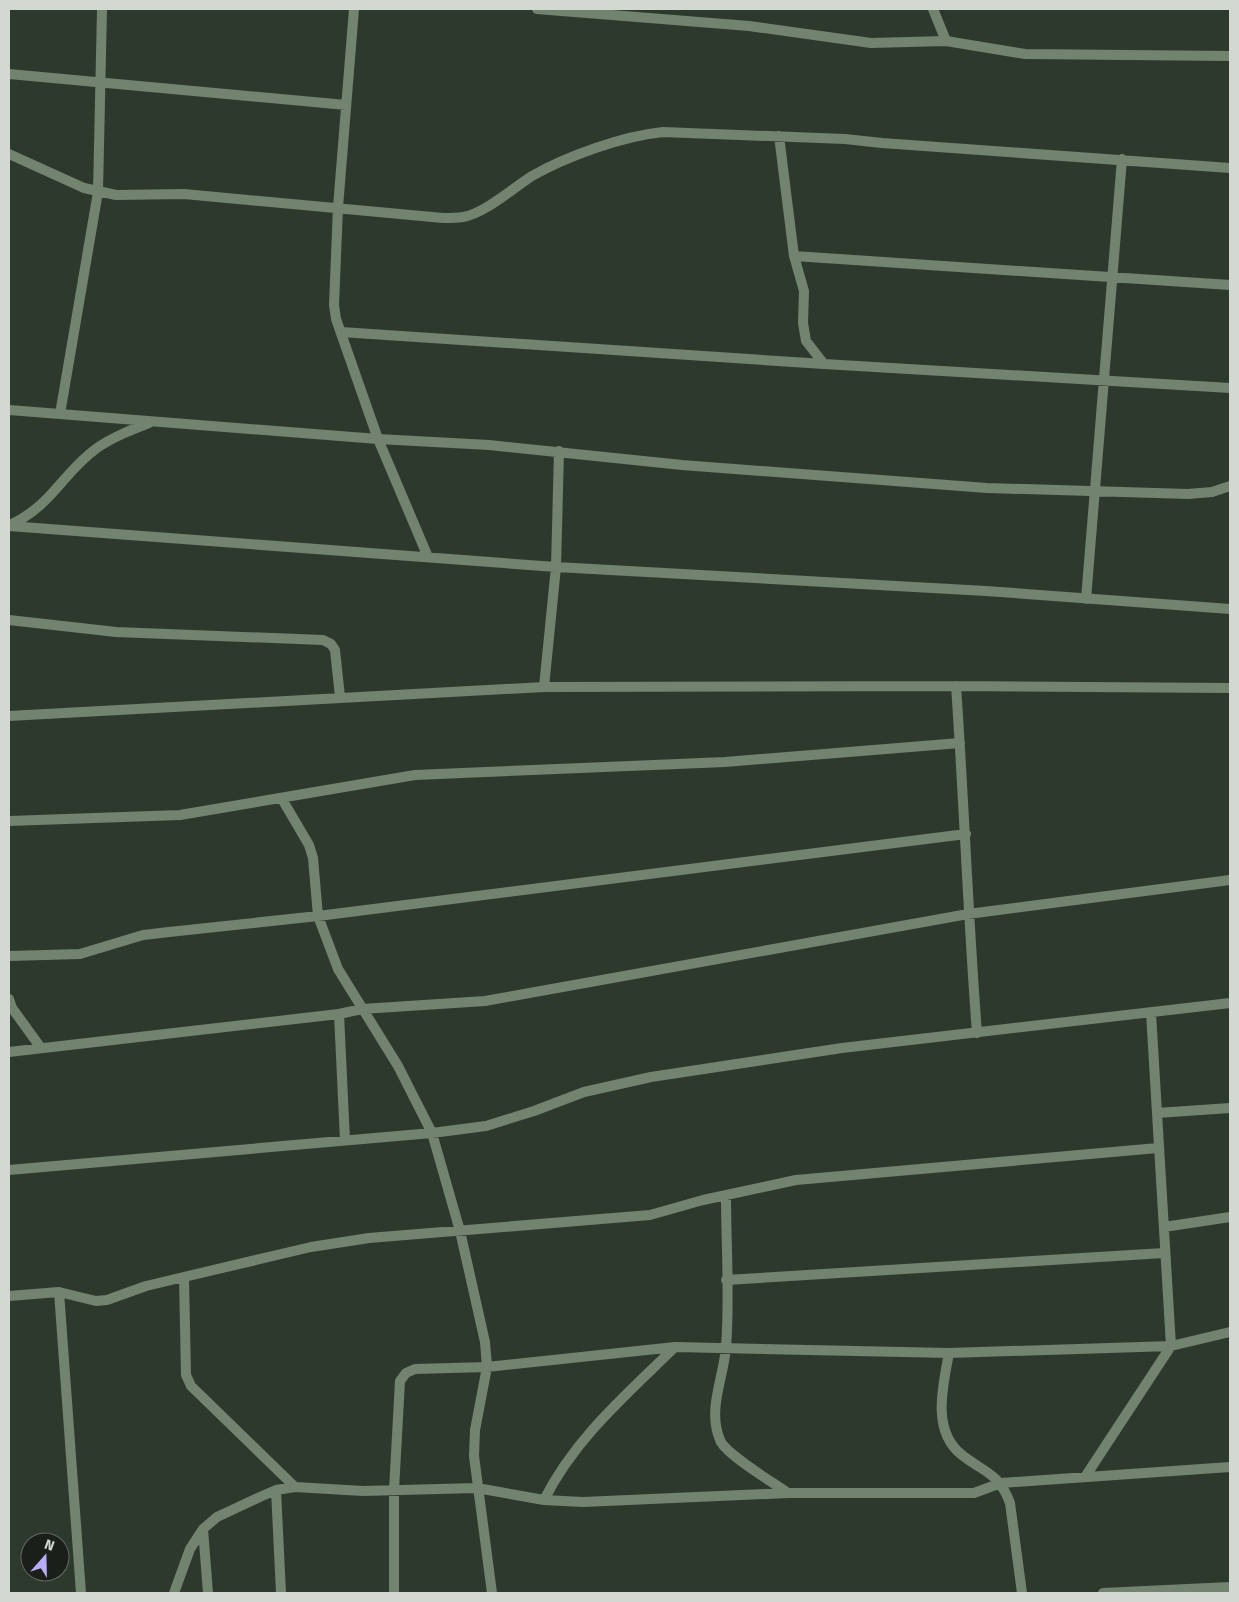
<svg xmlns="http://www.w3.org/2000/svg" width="1239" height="1602" font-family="'Fira Sans',sans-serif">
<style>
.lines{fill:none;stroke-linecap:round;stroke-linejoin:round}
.minor{stroke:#728370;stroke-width:10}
</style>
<rect width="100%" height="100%" fill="#2e392d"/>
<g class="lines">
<!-- minor -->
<path class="minor" d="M354,9L338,207L334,305L336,319L378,439L428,557
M537,9L749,26L871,43L946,41L1025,54L1230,56
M933,9L946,41
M9,74L346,105
M779,136L794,256L804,291L803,323L806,341L824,364
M9,154L84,188L116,195L184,194L443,218C450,218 456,218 463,217C484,214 513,188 532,176C567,156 623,136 663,132L845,139L882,143L1230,168
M794,256L1230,285
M341,332L824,364L1230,388
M9,410L378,439L489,445L682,465L987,488L1188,494L1212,492L1230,486
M60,414L98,192L102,9
M10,525C53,505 62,473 97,448C113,437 131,430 149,423
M9,526L556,567L986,591L1230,609
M1086,599L1122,159
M9,620L116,632L323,640L331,644L335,650L340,697
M956,686C964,801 968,917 977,1033
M544,687L556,567L559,451
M9,716L544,687L956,686L1230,688
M282,799L309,845L313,858L318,916L338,969L398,1066L432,1133L460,1231L485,1342L487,1367L475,1430L474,1456L492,1593
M9,821L180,815L415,775L725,762L960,743
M9,956L80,954L143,935L169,932L318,916L966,834
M9,999L12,1008L41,1048
M339,1014L345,1140
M9,1052L339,1014L362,1009L485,1001L968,914L1230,880
M1157,1113L1230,1108
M9,1170L432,1133L486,1126L534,1111L584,1092L651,1077L842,1048L1230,1003
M726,1195C726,1245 730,1297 726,1347C724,1377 707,1409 720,1440C725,1454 774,1483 788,1493
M1164,1227L1230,1217
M184,1277L186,1375L191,1386L295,1487
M726,1280L1164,1253
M59,1292L81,1593
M9,1296L59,1292L96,1301L107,1300L146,1286L311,1247L369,1238L650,1215L703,1200L796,1180L1158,1148
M949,1353C943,1386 931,1431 962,1455C985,1473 999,1473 1010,1503L1022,1593
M1085,1477L1171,1346L1151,1013
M276,1490L281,1593
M544,1500C575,1438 627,1394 675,1347
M203,1529L208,1593
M174,1593L190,1549L203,1529L217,1517L262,1496L276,1490L295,1487L363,1491L477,1488L544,1500L583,1502L788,1493H974L1001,1483L1230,1467
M394,1593V1490L400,1381L406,1373L415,1369L487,1367L675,1347L949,1353L1171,1346L1230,1332
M1103,1593L1230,1587"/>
</g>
<!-- border -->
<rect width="1239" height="1602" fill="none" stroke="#d2d9d1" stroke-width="20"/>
<!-- north arrow -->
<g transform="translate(45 1557) rotate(20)"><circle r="24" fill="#1a1f19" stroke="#646963"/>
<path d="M0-4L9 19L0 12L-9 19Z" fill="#b8abf7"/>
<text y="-8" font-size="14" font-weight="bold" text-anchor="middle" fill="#d2d9d1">N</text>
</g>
</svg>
